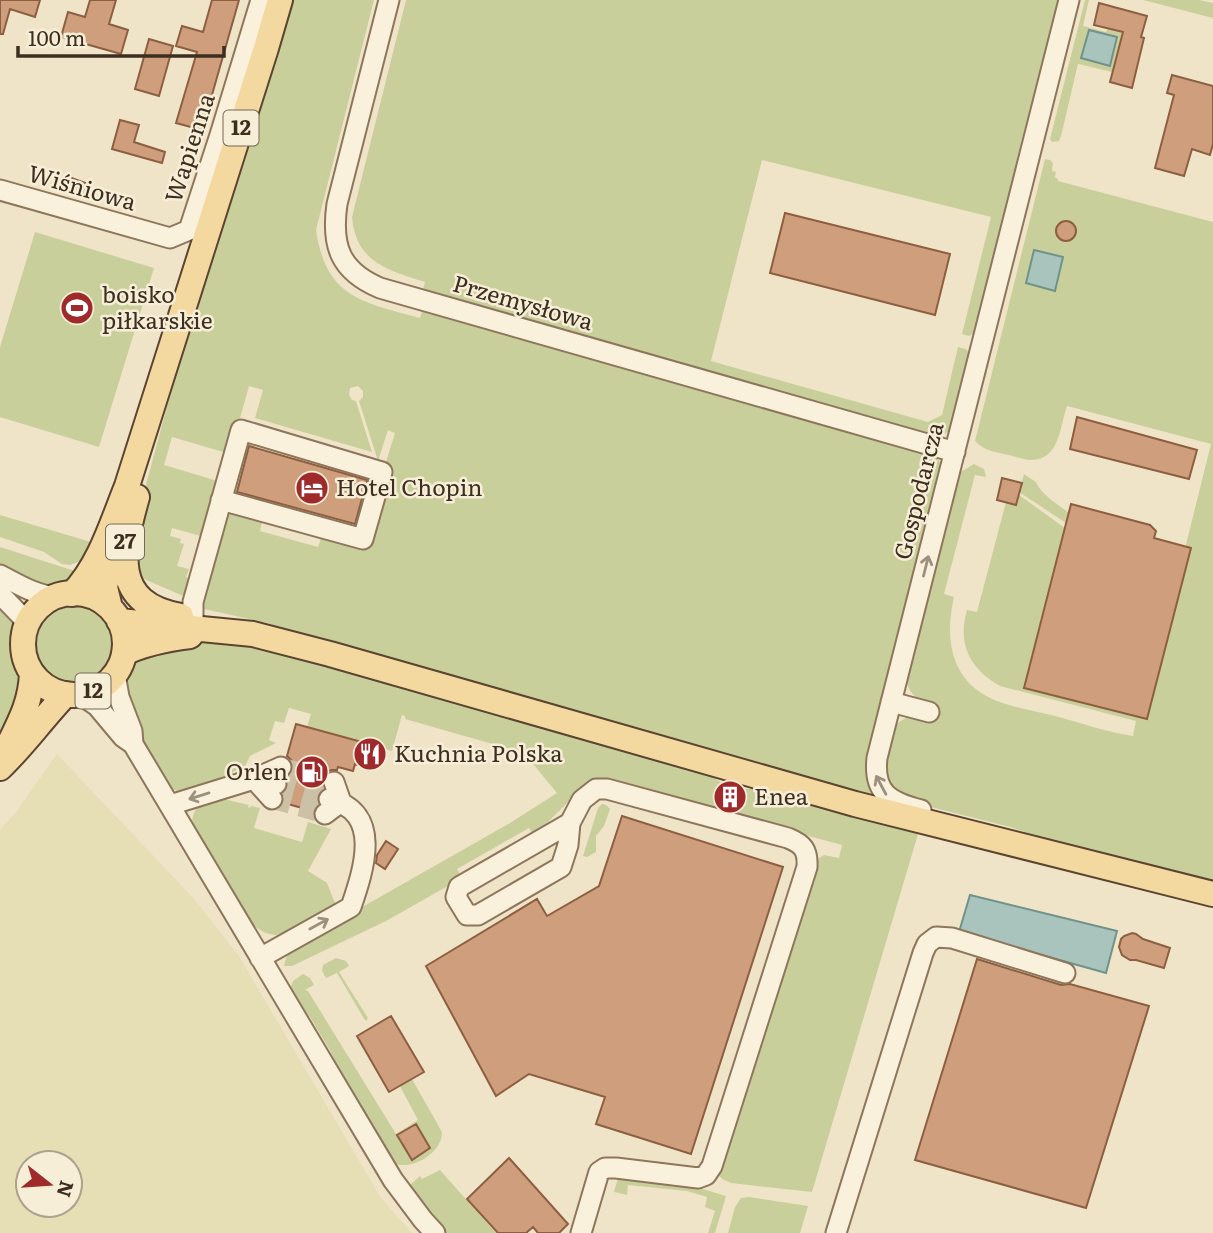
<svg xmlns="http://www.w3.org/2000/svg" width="1213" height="1233" font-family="Literata,serif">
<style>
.farmland{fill:#e6deb5;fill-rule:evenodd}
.green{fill:#c9cf9b}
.water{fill:#a9c4bc;stroke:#6f938a;stroke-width:2}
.building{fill:#cf9f7d;stroke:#8d5f41;stroke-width:2}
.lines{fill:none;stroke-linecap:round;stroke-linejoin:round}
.minor-tunnel{stroke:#ccc0a6;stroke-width:19;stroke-dasharray:19 10;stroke-linecap:butt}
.minor-casing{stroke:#8d765c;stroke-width:23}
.major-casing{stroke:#5b4430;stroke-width:28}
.minor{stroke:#faf1dc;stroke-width:19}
.major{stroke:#f3d9a0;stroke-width:24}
.oneway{stroke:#9c907e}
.labels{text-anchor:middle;stroke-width:5;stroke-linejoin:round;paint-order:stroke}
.shield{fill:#f7eed8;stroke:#756857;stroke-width:2}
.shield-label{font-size:21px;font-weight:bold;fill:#3d2e20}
.street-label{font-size:23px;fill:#3d2e20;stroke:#f7eed8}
.poi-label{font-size:23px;fill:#3d2e20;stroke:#f7eed8;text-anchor:start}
</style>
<rect width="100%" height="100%" fill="#f0e4c8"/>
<!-- farmland -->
<path class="farmland" d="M57,754L195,900L239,956L381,1198L412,1233H0V830L16,812ZM28,1163H70V1205H28Z"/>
<!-- green -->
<path class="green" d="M287,0H374L316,230C326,298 362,302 420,318L423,308L932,454L938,459L942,467L903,630L880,803L318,642L268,623L204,609L200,604L226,514C238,509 251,515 263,518L260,531L318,547L322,535L361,546L387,473L386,462L395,433L388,430L378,461L359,401L363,397V391L358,386L350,388L349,395L352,400L356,401L372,452L255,418L263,390L249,386L230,454L172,437L164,465L221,482L204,537L172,528L170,536L181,539L180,543L184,544L177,566L189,569L186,577L191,580L188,598L144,579L141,574L132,571L144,492L166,410Z
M406,0H1062L977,332L969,336L962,334L991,217L762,160L711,361L928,422L942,415L958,347L966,349L970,354L952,429L943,435L931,436L422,294L425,282C388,270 356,263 352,217Z
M1085,0H1089L1083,26L1106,32L1108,28L1123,32L1112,72L1078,64L1061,136L1059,141L1052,142L1050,139Z
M1143,0H1199L1213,3V18Z
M1045,159L1050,160L1053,163L1052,171L1056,172L1055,177L1058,179V181L1213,222V886L1065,846L1010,827L903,800L887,786L884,765L895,726L899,722L911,715L921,701C911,694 906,687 907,676L956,475L974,464L984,469L986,477L975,475L944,594L954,597C944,640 951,683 997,701C1015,708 1036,711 1055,716C1081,723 1107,732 1133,736L1136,721L1000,686C970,669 957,644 967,610L977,612L1006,502L1019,495L1065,528L1143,718L1211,444L1067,406C1060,426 1060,460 1031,460C1024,460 1016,457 1009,455C996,452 984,451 975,441Z
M35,232L154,268L99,447L0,417V347Z
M1024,474L1036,482C1041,495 1058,504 1069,513L1066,523L1019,492Z
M0,515L91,542H94L83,560L70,565L62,564L44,552L0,537Z
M0,547L81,573C77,577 72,581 68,584C45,598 20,578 0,568Z
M0,600L16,623L17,627L15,651L25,679L0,747Z
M35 644a39 39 0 1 1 78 0a39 39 0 1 1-78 0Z
M232,639L703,772L724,784L725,790L722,802L734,806L738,793L742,789H753L918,834L812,1192L731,1183L722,1179L718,1174L819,858L824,855L839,858L842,845L603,781L582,790L572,798L534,836L529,828L457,869L462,878L386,921L292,966H284C286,952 295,946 306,939L510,823L557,793L524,753L405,719V716L402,715L392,751L307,727L311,714L289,708L284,723L275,721L269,740L276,743L250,756L245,766L194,791L180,792L168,787L164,783L130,718L122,674L127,662L193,640Z
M219,798L249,805L248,807L249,808L251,806L260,808L254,828L302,842L308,822L331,829L308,871L327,883L336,906C322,913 290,935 275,935C263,934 254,926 246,919L192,830C192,806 198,804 219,798Z
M602,804L606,805L610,809L604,826L596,836V852L587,857L583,856L598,808Z
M336,958L346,961L349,966L339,972L368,1018L366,1021L363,1017L337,973L326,978L322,971L323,965Z
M303,974L310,978L314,985L305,990L308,991L396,1134L418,1120L400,1086L412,1079L442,1132C443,1153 409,1173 391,1162L352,1100L331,1052L310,1017L291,996L290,989L293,981Z
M440,1170L496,1233H444L409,1186L420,1176L422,1179Z
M621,1177L689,1185L726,1196L715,1233H708L715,1211L705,1207L707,1197L687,1191L628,1185L627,1195L614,1192L618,1178Z
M749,1197L808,1206L800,1233H728L735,1207L741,1198Z"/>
<!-- water -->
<path class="water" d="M1089,30L1117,37L1110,66L1081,58Z
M1034,250L1063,257L1055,291L1026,283Z
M970,895L1117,931L1106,973L959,932Z"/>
<!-- building -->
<path class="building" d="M0,0H40L35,17L10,9L3,34H0Z
M90,0H116L109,24L128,30L121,54L61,37L68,12L85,17Z
M212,0H239L202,130L176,123L197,52L176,46L182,26L203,32Z
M1099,3L1147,16L1141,37L1144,38L1132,88L1110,82L1123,32L1094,25Z
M149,39L173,46L159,96L135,89Z
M1172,75L1213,86V144L1210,155L1192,149L1184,176L1155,168L1174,95L1167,93Z
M120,120L139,125L134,142L165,152L162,163L112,149Z
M66,176L91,185L86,198L61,189Z
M785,213L950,254L935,315L770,273Z
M1056 231a10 10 0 1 1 20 0a10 10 0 1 1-20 0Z
M1077,417L1197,450L1189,479L1070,449Z
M249,446L367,480L355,524L237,492Z
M1002,478L1022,483L1016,505L997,500Z
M1071,504L1150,525L1156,531L1154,538L1191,548L1147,719L1024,688Z
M296,724L380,747L373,769L355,764L353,771L338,767L337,770H331L325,774L322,780L323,788L318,794V804L313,811L284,803L283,794L288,786L286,778L291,774L293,768L292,761L287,756Z
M622,816L783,867L691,1154L596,1124L605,1097L529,1074L496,1096L426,966L537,899L547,916L599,886Z
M386,841L398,849L385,869L376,863L377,855Z
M1132,933L1136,934L1143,939L1170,948L1164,968L1136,960H1130L1122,955L1119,947L1121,939L1124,936Z
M977,959L1061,985L1070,984L1149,1006L1086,1208L915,1160Z
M391,1016L424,1072L389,1092L357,1036Z
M416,1124L430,1148L412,1160L397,1135Z
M509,1158L568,1224L559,1233H538L533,1227L526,1233H498L467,1199Z"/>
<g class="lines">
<!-- minor-tunnel -->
<path class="minor-tunnel" d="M281,767L334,782
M276,784L329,799
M272,799L325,814"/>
<defs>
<path id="minor" d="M389,0L337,204C331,246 340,271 380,288L955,452
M0,190L170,238L189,230L220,135L261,0
M0,575C18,584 35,595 55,597
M0,594L28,623
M193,636V602L241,430L382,472L363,539L221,500
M115,674L119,697L132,731L133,744
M81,695L97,706L123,737L133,744L393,1180L423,1220L435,1233
M891,702L929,712
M272,799L254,779L281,767
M170,805L254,779L276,784
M921,810C890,802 873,793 877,758L1069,0
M325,814L341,802L334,782
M570,823L568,845L561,867L478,915H467L456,897L459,887L570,823L582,800L596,789H607L788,838C803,844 808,850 807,867L712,1166L706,1175L698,1178L616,1168H605L599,1172L581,1233
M260,958L351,907C364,869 383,812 329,799
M836,1233L923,953L927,944L936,937L952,938L1065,973"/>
<path id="major" d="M137,497C122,550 110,604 181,616
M23 644a51 51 0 1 1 102 0a51 51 0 1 1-102 0Z
M72,594C100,565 112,523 127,486L266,48L280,0
M110,608L105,587L115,542
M119,621L253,634L330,654L855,804L1213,894
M124,653C145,643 166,639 190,636
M9,744C21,720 31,701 32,673
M0,768C24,745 43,718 66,694"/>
</defs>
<!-- minor casing -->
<use href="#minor" class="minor-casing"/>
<!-- major casing -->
<use href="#major" class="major-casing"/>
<!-- minor -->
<use href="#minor" class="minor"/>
<!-- major -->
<use href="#major" class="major"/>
</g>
<!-- one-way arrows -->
<defs><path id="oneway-shaft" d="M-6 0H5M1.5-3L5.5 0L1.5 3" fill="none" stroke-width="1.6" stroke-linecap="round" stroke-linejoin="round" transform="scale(1.75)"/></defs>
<g class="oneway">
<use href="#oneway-shaft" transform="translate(926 566) rotate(-76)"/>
<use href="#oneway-shaft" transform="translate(881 785) rotate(-118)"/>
<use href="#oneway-shaft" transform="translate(199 796) rotate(163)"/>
<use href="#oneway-shaft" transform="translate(319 924) rotate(-29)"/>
</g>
<!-- icons -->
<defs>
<symbol id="stadium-disc" viewBox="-11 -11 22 22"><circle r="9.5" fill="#9e2a2b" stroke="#f7eed8"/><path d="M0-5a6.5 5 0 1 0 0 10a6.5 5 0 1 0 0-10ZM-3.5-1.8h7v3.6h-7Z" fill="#fff"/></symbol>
<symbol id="hotel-disc" viewBox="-11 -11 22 22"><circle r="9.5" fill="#9e2a2b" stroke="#f7eed8"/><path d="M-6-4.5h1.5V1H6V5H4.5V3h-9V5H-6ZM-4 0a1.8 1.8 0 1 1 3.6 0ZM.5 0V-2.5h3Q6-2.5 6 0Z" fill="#fff"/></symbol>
<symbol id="restaurant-disc" viewBox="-11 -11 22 22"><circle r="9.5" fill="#9e2a2b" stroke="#f7eed8"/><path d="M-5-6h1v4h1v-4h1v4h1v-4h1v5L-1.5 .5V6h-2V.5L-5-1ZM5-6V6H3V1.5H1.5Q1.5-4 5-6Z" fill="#fff"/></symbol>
<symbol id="fuel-disc" viewBox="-11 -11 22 22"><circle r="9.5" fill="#9e2a2b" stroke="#f7eed8"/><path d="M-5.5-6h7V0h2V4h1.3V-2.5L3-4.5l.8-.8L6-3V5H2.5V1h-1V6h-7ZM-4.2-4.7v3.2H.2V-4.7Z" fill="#fff"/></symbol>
<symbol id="building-disc" viewBox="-11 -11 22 22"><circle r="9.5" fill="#9e2a2b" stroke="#f7eed8"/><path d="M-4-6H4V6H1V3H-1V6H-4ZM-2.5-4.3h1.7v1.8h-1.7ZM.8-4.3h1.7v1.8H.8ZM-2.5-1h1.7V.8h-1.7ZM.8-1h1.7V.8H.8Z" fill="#fff"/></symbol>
</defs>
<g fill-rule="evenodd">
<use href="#stadium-disc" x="58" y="289" width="38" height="38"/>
<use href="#hotel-disc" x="293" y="469" width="38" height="38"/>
<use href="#restaurant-disc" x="351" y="735" width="38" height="38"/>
<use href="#fuel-disc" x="293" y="753" width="38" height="38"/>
<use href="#building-disc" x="711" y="778" width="38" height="38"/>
</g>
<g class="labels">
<!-- shield labels -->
<g class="shield">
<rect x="223.5" y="110.5" width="35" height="35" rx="5"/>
<rect x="106" y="524.5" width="38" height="35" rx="5"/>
<rect x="75.5" y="673.5" width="35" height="35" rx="5"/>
</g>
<g class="shield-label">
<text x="241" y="135">12</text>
<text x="125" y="549">27</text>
<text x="93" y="698">12</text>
</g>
<!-- street labels -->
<g class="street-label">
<text transform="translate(190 148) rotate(-72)" y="8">Wapienna</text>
<text transform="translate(82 188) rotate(16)" y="8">Wiśniowa</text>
<text transform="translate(523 303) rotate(16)" y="8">Przemysłowa</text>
<text transform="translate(919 491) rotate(-76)" y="8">Gospodarcza</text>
</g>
<!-- poi labels -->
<g class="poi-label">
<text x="102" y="303">boisko<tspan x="102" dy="26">piłkarskie</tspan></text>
<text x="336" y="496">Hotel Chopin</text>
<text x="394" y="762">Kuchnia Polska</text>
<text x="288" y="780" text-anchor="end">Orlen</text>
<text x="754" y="805">Enea</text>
</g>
</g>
<!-- north arrow -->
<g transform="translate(49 1184) rotate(107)"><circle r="33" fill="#f7eed8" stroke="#ada18e" stroke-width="2"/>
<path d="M0-5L12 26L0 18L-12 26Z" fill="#9e2a2b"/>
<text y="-10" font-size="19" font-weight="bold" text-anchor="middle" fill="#3d2e20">N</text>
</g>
<!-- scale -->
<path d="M18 46v10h206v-10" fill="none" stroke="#3d2e20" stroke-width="3.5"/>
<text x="28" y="46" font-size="21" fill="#3d2e20" stroke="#f7eed8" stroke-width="5" paint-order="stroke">100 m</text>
</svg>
